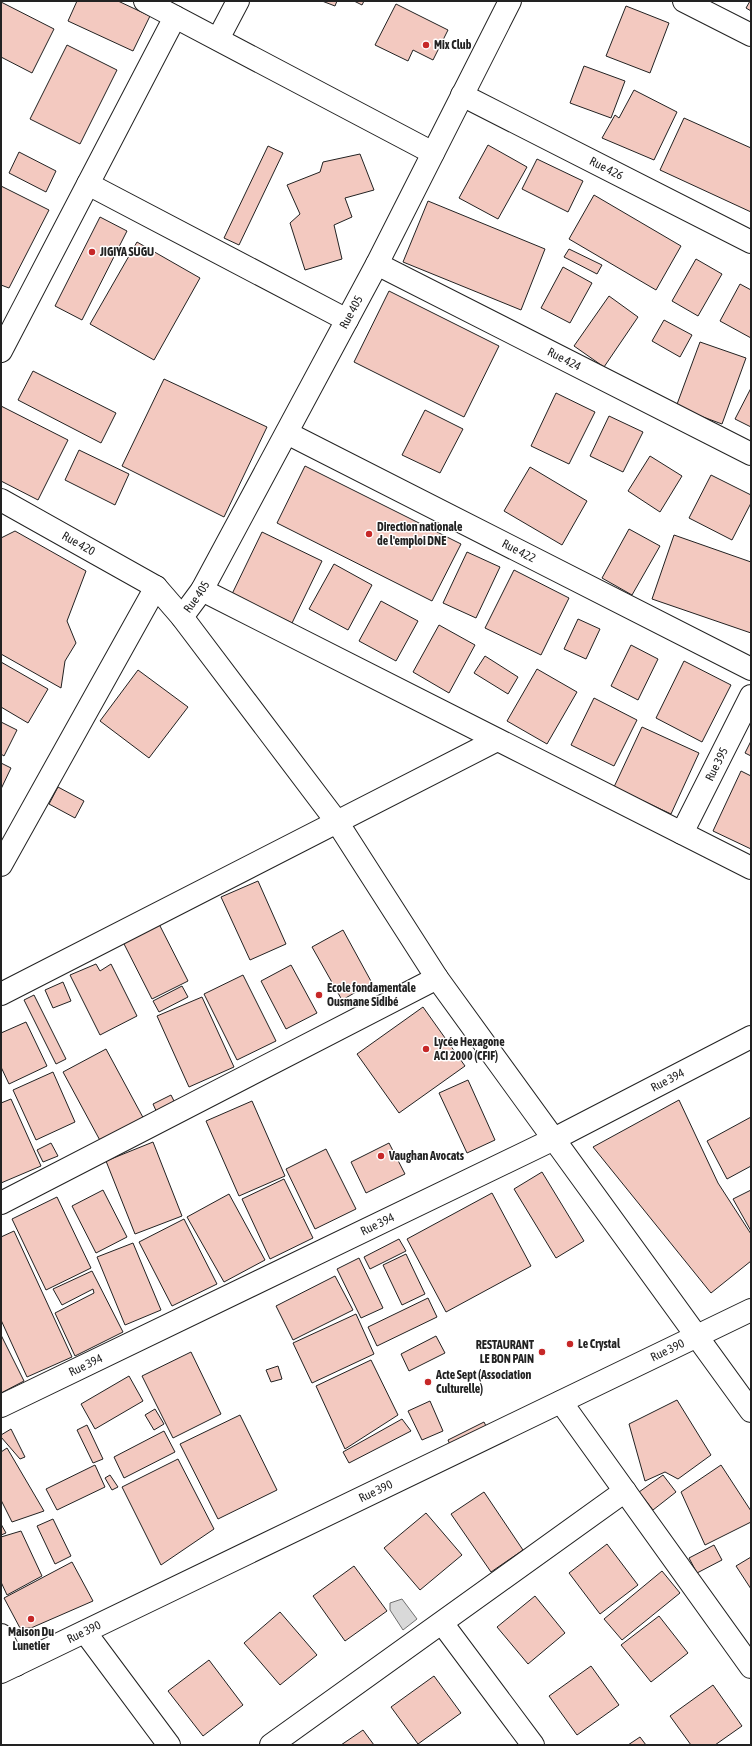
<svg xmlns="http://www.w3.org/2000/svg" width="752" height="1746" font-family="'Asap Condensed',sans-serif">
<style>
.water{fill:#d9d9d9;stroke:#6f6f6f}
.building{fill:#f3c9c0;stroke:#222}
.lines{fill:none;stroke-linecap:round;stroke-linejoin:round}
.minor-casing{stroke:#222;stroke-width:24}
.minor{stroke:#fff;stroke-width:22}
.poi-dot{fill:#c62828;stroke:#fff;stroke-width:1.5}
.labels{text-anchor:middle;stroke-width:3;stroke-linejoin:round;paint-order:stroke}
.poi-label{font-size:12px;font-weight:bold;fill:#222;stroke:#fff;text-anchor:start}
.street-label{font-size:12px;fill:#222;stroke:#fff}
</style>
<rect width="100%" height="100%" fill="#fff"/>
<!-- water -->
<path class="water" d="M402,1599L417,1619L403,1630L390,1610V1603Z"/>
<!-- building -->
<path class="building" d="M77,1H118L150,16L133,51L68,21Z
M322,1H337L335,6Z
M354,1H364L362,5Z
M750,1H751V11L746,8Z
M1,2L54,29L32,73L1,57Z
M396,4L448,30L433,60L413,50L408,61L375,45Z
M626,6L669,23L650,73L606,56Z
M67,45L117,70L80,144L30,119Z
M584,66L625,81L611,118L570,103Z
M634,90L677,112L654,160L602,138L615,115L619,118Z
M684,118L751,148V212L660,170Z
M488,145L527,167L498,219L459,198Z
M268,146L283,153L239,245L224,238Z
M19,152L56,171L46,192L9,173Z
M360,154L374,190L345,198L352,217L334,225L342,259L305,270L290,223L300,214L287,185L320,172L323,162Z
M537,159L583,181L568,212L522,189Z
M1,186L49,210L9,288L1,285Z
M594,195L681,246L656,290L569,239Z
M428,201L545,249L521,310L403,262Z
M100,217L127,231L82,320L55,306Z
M137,242L200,278L154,360L90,324Z
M569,249L602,265L597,274L564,257Z
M696,259L722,274L698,316L672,301Z
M563,267L592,283L570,323L541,308Z
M740,284L751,290V338L720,321Z
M389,291L499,346L464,417L354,362Z
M609,296L638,317L604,367L574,346Z
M664,320L692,335L680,357L652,341Z
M700,342L746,358L722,424L676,407Z
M33,371L116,413L101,443L18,400Z
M164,379L267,427L224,517L122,466Z
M751,388V427L735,419Z
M556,393L595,412L569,464L531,446Z
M1,406L68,440L38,500L1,481Z
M425,410L463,429L440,473L402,455Z
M609,416L643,432L623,472L590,456Z
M79,450L129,474L115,505L65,480Z
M650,456L682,476L660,512L628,491Z
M305,466L461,544L432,601L277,523Z
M530,467L587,501L562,545L504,511Z
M711,475L751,495V503L732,540L689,518Z
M629,529L660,546L632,595L602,578Z
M15,531L86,571L67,621L76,643L65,661L61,688L1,654V538Z
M262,532L322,561L292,623L232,594Z
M674,535L751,562V633L652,599Z
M467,552L500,567L476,618L443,603Z
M334,564L372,585L348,630L309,609Z
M514,570L569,598L541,655L485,628Z
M381,601L418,621L396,661L359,641Z
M578,619L600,629L586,659L564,649Z
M439,625L475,645L449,693L413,672Z
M631,645L658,659L638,700L611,686Z
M485,656L518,677L508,694L474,673Z
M684,661L731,685L702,742L656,718Z
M1,662L48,689L28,723L1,707Z
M537,669L577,692L547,744L507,721Z
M138,670L188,707L149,758L100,721Z
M594,698L637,720L614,766L571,745Z
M1,722L17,730L4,756L1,754Z
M642,727L699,753L671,814L614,787Z
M751,741V756L745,753Z
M1,763L11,768L1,789Z
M741,771L751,776V849L713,831Z
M58,787L84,801L75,818L49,804Z
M258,881L286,944L250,960L221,897Z
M158,922L188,981L152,999L122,940Z
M343,930L372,983L342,1000L312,947Z
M96,964L100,971L111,964L137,1016L100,1035L70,975Z
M291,965L317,1013L286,1029L261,981Z
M243,975L276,1041L237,1060L204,994Z
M63,982L71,1001L53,1008L45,990Z
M182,986L188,997L159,1012L153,1001Z
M34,995L66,1059L56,1064L24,1000Z
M202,997L234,1067L189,1087L157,1016Z
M423,1007L465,1066L399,1113L357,1054Z
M26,1022L47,1066L9,1084L1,1067V1033Z
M106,1049L146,1123L103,1146L63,1072Z
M53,1072L75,1122L36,1140L13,1090Z
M468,1080L495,1140L467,1153L439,1093Z
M171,1095L177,1107L158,1115L153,1104Z
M11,1099L41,1166L1,1183V1103Z
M679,1100L718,1183L751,1234V1261L711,1293L593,1147Z
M252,1101L285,1176L239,1196L206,1121Z
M751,1117V1166L727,1179L707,1141Z
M153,1142L182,1216L135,1234L106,1161Z
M51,1143L58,1156L43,1162L37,1150Z
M389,1143L405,1174L366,1193L351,1162Z
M326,1149L356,1209L315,1229L286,1169Z
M542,1172L584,1241L556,1258L514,1189Z
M284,1179L313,1238L270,1259L242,1199Z
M103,1190L127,1237L96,1253L72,1206Z
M751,1190V1231L733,1199Z
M492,1193L531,1266L446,1312L407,1239Z
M229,1194L265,1260L224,1282L187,1217Z
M57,1197L91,1268L46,1290L12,1219Z
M184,1219L217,1284L172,1306L139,1242Z
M14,1231L72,1357L27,1377L1,1320V1237Z
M399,1239L406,1251L370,1269L364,1257Z
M133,1243L161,1310L125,1325L97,1257Z
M406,1254L425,1294L402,1305L383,1265Z
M359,1258L383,1308L361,1318L337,1269Z
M92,1271L123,1332L75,1356L55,1313L94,1293L93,1289L62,1305L53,1289Z
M335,1276L353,1310L293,1340L276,1306Z
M428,1298L437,1317L377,1346L368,1327Z
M356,1314L374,1354L312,1383L293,1343Z
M1,1335L24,1381L1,1393Z
M436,1336L445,1353L409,1371L401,1354Z
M191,1352L221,1414L173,1438L142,1376Z
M371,1360L398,1415L345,1449L316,1386Z
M278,1366L282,1379L271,1382L266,1370Z
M129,1376L143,1401L95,1429L81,1404Z
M677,1400L711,1455L678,1479L665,1472L645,1481L629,1424Z
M430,1401L443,1431L422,1440L408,1411Z
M155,1409L164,1424L154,1430L145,1415Z
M240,1415L277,1490L218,1519L180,1444Z
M402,1419L411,1431L349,1463L343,1452Z
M484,1422L487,1428L451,1447L448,1440Z
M87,1425L103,1459L93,1463L77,1430Z
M11,1429L25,1457L20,1459L1,1437V1435Z
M164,1431L175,1452L124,1478L114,1457Z
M7,1448L44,1511L12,1522L1,1500V1452Z
M178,1459L214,1529L161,1565L122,1487Z
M95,1465L105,1487L57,1510L46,1489Z
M721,1465L751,1511V1522L705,1545L681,1492Z
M110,1475L118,1487L112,1490L105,1478Z
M663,1475L676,1492L653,1510L639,1492Z
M484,1492L523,1550L491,1572L451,1514Z
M426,1513L462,1555L420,1590L384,1548Z
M53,1519L71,1556L55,1564L37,1526Z
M1,1524L6,1533L1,1535Z
M21,1531L42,1576L7,1595L1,1582V1537Z
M607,1544L638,1585L600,1614L569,1573Z
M714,1545L722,1560L697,1573L689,1558Z
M751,1557V1589L736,1566Z
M72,1562L93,1601L31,1628H20L4,1598Z
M354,1566L387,1611L345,1641L313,1596Z
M662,1571L680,1593L622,1640L604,1619Z
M535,1596L565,1633L528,1664L497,1627Z
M280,1612L317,1655L280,1685L244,1643Z
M659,1616L688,1653L651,1682L621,1645Z
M209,1660L243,1705L203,1736L168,1691Z
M591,1666L619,1705L577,1735L549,1696Z
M434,1676L461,1713L418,1744L391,1707Z
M713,1685L742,1726L715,1745H691L670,1716Z
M363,1730L374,1745H341Z
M640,1737L646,1745H628Z"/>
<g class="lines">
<defs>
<g id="minor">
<path d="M145,1L433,153"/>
<path d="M684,1L751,35"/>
<path d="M218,39L238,1"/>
<path id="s1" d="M462,95L751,242"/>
<path d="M88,184L347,320"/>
<path id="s2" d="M377,264L751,454"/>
<path d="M1,351L175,17"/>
<path id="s3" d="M287,433L751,669"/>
<path id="s4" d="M1,500L156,587L182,617L337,822L437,978L751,1411"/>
<path d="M202,590L751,868"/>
<path id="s5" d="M182,617L202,590L377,264L510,1"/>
<path id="s6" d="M682,833L751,696"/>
<path d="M1,865L156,587"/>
<path d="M1,994L497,740"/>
<path d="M1,1203L437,978"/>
<path d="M561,1402L751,1667"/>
<path id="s7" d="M1,1406L554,1139L751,1037"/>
<path d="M442,1623L533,1745"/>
<path d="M85,1632L169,1745"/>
<path d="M1,1635L16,1665"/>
<path id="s8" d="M1,1672L751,1310"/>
<path d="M271,1745L625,1491"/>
</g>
</defs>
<!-- minor casing -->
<use href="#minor" class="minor-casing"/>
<!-- minor -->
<use href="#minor" class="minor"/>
</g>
<!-- markers -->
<g class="poi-dot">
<circle cx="426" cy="45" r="4"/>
<circle cx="92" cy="252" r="4"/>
<circle cx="369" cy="534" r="4"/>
<circle cx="319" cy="995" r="4"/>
<circle cx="426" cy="1049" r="4"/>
<circle cx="381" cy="1156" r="4"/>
<circle cx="570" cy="1344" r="4"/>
<circle cx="542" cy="1352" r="4"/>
<circle cx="428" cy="1382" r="4"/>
<circle cx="31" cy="1619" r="4"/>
</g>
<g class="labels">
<!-- poi labels -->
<g class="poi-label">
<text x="434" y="49">Mix Club</text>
<text x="100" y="256">JIGIYA SUGU</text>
<text x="377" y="531">Direction nationale<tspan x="377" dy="14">de l'emploi DNE</tspan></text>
<text x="327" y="992">Ecole fondamentale<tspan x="327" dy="14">Ousmane Sidibé</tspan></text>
<text x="434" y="1046">Lycée Hexagone<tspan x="434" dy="14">ACI 2000 (CFIF)</tspan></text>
<text x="389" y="1160">Vaughan Avocats</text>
<text x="578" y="1348">Le Crystal</text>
<text x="534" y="1349" text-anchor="end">RESTAURANT<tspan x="534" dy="14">LE BON PAIN</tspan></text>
<text x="436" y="1379">Acte Sept (Association<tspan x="436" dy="14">Culturelle)</tspan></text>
<text x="31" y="1636" text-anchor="middle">Maison Du<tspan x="31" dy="14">Lunetier</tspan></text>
</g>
<!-- street labels -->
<g class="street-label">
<text dy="4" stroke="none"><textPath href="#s1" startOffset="162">Rue 426</textPath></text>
<text dy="4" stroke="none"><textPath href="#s5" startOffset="349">Rue 405</textPath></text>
<text dy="4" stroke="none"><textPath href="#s2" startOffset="210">Rue 424</textPath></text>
<text dy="4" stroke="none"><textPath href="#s4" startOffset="89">Rue 420</textPath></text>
<text dy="4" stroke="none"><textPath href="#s3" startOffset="260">Rue 422</textPath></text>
<text dy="4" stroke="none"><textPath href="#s5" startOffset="25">Rue 405</textPath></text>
<text dy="4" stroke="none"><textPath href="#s6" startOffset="77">Rue 395</textPath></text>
<text dy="4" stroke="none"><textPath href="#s7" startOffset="742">Rue 394</textPath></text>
<text dy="4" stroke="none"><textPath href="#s7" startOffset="418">Rue 394</textPath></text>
<text dy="4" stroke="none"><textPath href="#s8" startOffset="740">Rue 390</textPath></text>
<text dy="4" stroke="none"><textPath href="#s7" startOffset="94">Rue 394</textPath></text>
<text dy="4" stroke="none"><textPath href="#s8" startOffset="416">Rue 390</textPath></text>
<text dy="4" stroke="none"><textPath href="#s8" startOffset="92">Rue 390</textPath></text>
</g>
</g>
<!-- border -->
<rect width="752" height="1746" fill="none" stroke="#222222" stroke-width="4"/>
</svg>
